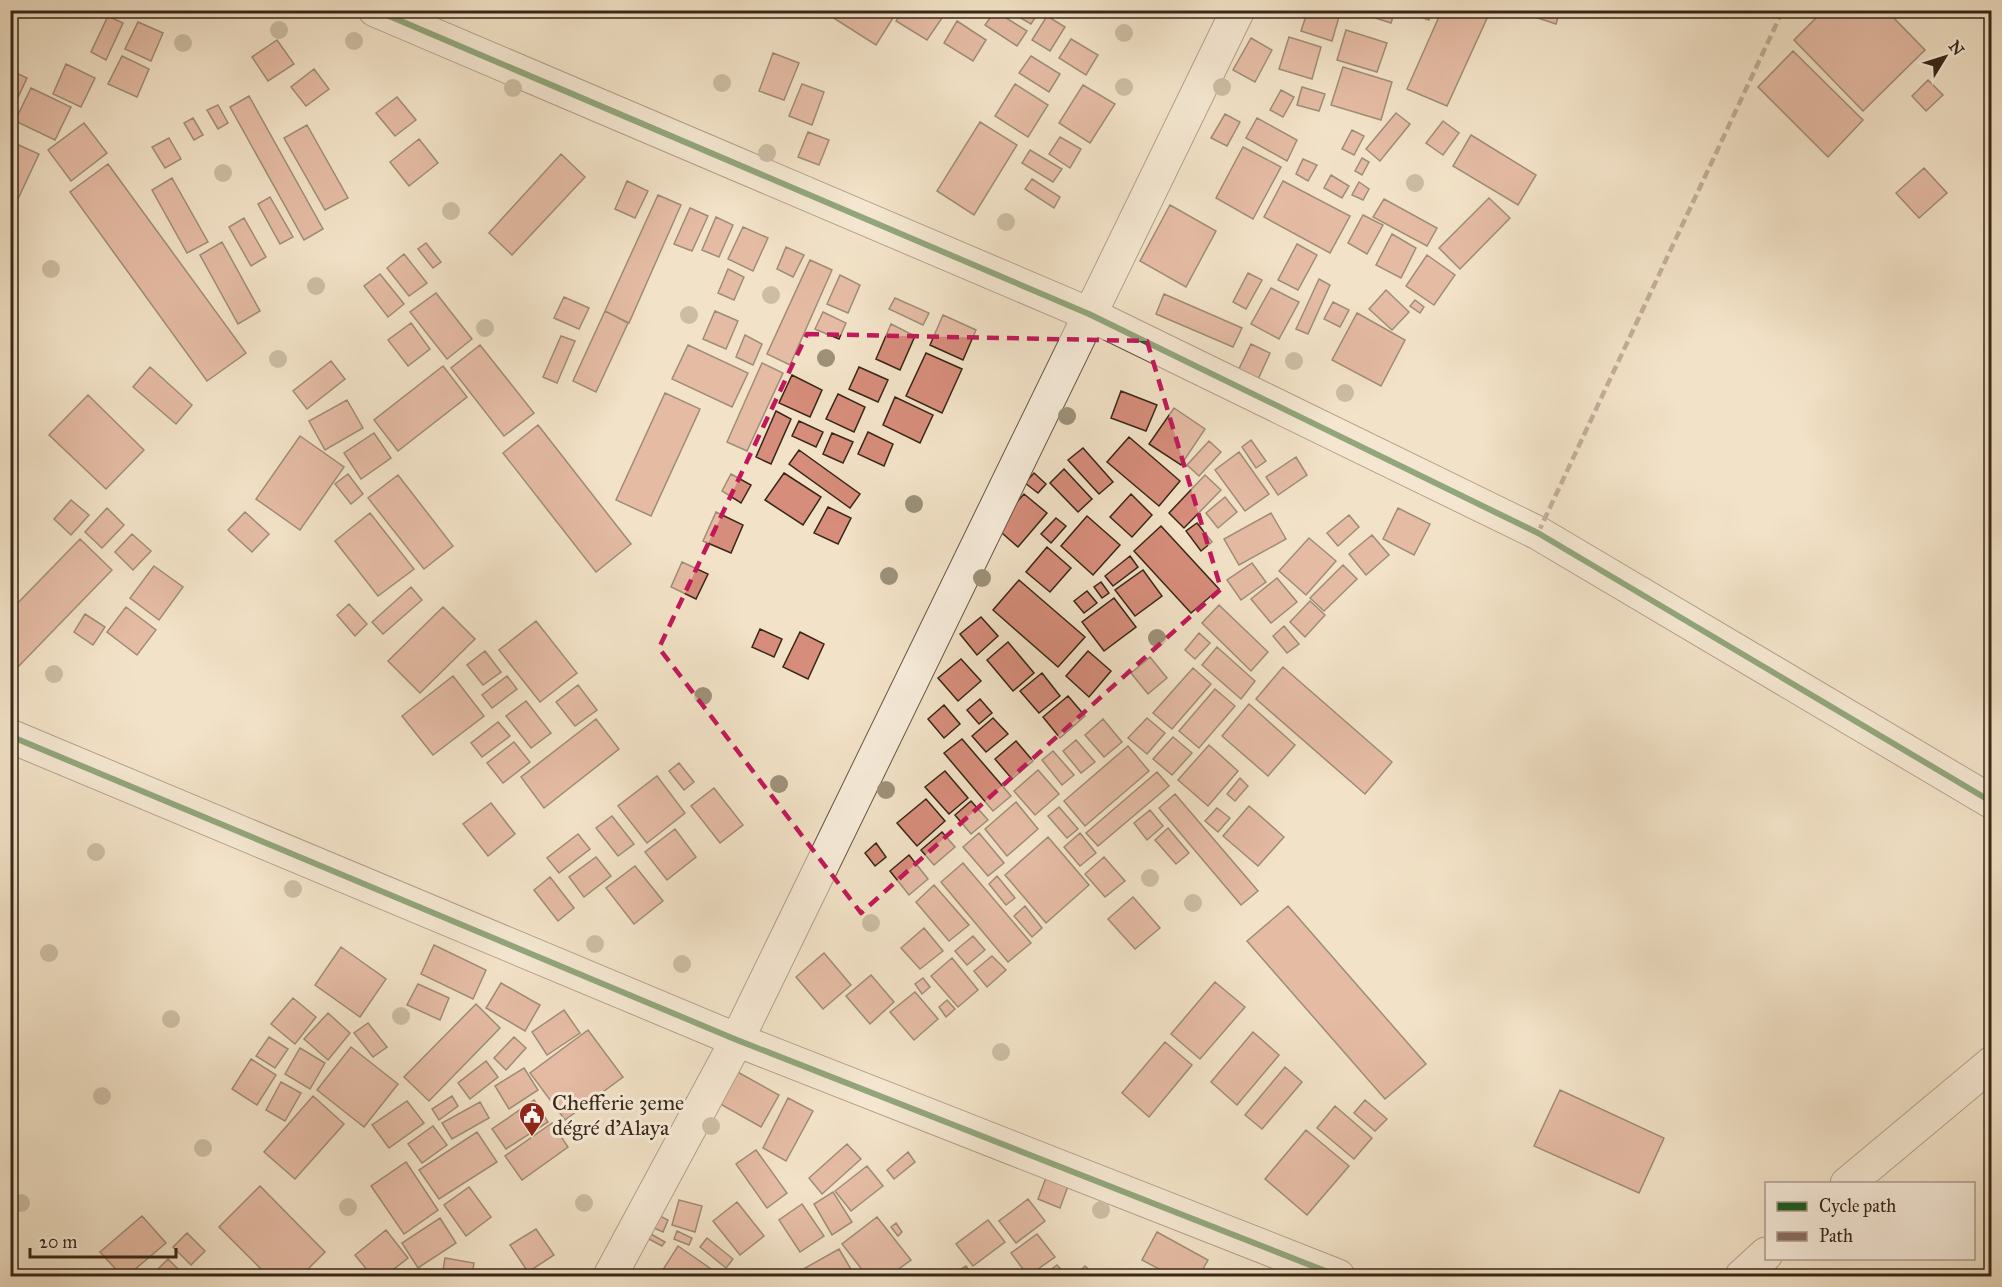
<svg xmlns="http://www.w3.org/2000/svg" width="2002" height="1287" font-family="'IM FELL Great Primer',serif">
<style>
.building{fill:#d68d7b;stroke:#382717;stroke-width:1.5}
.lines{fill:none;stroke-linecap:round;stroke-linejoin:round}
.street-casing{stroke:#665643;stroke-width:35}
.street{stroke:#f7ecdb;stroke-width:33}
.quiet{stroke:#8d6e63;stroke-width:4.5;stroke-dasharray:9 4.5;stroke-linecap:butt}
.cycleway-casing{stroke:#f7ecdb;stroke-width:10}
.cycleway{stroke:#1b5e20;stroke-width:6}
.tree{fill:#9d9178}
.marked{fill:none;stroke:#c2185b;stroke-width:4.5;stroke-dasharray:12 8;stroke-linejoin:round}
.labels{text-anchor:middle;stroke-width:6;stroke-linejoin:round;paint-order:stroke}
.poi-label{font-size:22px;fill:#382717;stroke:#f7ecdb;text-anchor:start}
</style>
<rect width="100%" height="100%" fill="#f2e2c7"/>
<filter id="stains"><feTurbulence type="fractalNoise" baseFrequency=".00333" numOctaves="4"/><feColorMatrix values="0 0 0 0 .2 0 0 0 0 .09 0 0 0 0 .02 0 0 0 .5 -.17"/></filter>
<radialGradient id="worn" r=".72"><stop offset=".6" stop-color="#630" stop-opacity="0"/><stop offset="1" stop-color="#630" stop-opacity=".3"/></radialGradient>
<!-- building -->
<path class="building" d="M821,10H898L876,45Z
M903,10H931L942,18L927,40L896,21Z
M962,10H976L972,17Z
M1024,10H1035L1038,13L1031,24L1019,17Z
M1052,10H1066L1062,17Z
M1308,10H1341L1332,41L1301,31Z
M1351,10H1395L1391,23Z
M1412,10H1431L1429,20L1411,14Z
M1442,10H1476L1488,16L1447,106L1407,89Z
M1513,10H1560L1556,24Z
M1824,10H1886L1925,50L1863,111L1794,40Z
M995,11L1027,31L1017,46L985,25Z
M108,16L123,23L106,60L91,52Z
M1047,16L1065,27L1050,51L1032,40Z
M957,21L986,40L973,61L944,43Z
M138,22L163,33L151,61L125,49Z
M1346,30L1387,43L1377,72L1337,60Z
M1289,37L1321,47L1312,79L1279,69Z
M1251,38L1272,50L1255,82L1233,70Z
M1071,39L1098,55L1086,75L1059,58Z
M277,40L294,64L268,81L252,57Z
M1793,51L1863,120L1828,157L1758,87Z
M773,53L799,63L784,100L759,91Z
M122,56L149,69L137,97L108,84Z
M1031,56L1060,74L1049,92L1019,73Z
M66,64L95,78L81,107L53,94Z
M1343,67L1392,82L1381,120L1331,105Z
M314,69L329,89L306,106L291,87Z
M10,70L27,78L13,108L10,107Z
M1928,80L1943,95L1926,111L1912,96Z
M802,84L824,92L812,125L789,116Z
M1015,84L1048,105L1028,137L995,116Z
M1083,85L1115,104L1090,143L1059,123Z
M1302,87L1325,94L1319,111L1297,105Z
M31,88L71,107L55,140L15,121Z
M1281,90L1294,97L1283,117L1270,110Z
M249,96L323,229L304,240L230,107Z
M397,97L416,120L395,136L376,113Z
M218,105L228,123L218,129L207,110Z
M1396,113L1410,124L1380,161L1366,149Z
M1225,114L1240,122L1227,146L1211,138Z
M193,118L203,135L194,140L184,123Z
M1257,118L1297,140L1287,161L1246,138Z
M1443,121L1459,133L1443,155L1426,143Z
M980,122L1017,145L974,215L937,191Z
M84,123L107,153L71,181L48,150Z
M307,125L348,198L325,210L284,138Z
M1352,130L1364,136L1354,155L1342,149Z
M808,132L829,140L819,165L798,157Z
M1471,135L1536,175L1518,205L1453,166Z
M1060,137L1081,149L1070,168L1049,154Z
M169,138L181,159L165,168L152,147Z
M419,139L438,163L409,186L390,162Z
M12,142L39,154L10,216V146Z
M1243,147L1281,167L1253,219L1216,198Z
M1030,150L1062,169L1053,182L1022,163Z
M561,154L585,177L512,255L489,233Z
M1362,158L1369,162L1362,175L1355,171Z
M1303,159L1317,165L1308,181L1296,174Z
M108,164L246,353L207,381L70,192Z
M1924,168L1947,193L1919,218L1896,193Z
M1331,175L1349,186L1342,198L1324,188Z
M172,178L208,242L187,253L152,190Z
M1032,179L1060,197L1054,208L1025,189Z
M627,181L648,191L635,218L615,209Z
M1283,181L1350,216L1330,253L1264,217Z
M1359,182L1369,189L1363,200L1352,195Z
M658,195L681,205L629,323L605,311Z
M270,197L293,237L280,244L258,204Z
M1489,198L1510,218L1460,269L1439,248Z
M1384,199L1437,228L1427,246L1373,217Z
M1170,205L1216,231L1186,287L1140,261Z
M690,208L708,216L692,251L674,244Z
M1363,215L1383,225L1367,254L1348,243Z
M716,217L733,225L719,257L702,250Z
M244,218L266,257L251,266L229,227Z
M743,227L768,238L753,271L728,259Z
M1392,234L1416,248L1401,278L1376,265Z
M222,242L260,311L238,324L200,255Z
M426,243L441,262L433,268L418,249Z
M1297,244L1317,255L1298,290L1278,280Z
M786,247L804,255L793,277L777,269Z
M404,254L427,283L409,296L387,268Z
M1427,255L1455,275L1434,305L1406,286Z
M810,260L832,270L790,365L767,354Z
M728,269L744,277L734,300L718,293Z
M1248,273L1262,280L1246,309L1233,302Z
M380,274L404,304L388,317L364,286Z
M840,275L860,285L848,313L827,304Z
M1319,279L1330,285L1308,334L1296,329Z
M1271,288L1299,302L1279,339L1251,324Z
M1386,290L1409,312L1392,330L1369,309Z
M436,293L472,339L447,359L410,312Z
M1164,294L1242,328L1233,347L1156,314Z
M564,297L589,308L579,329L554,318Z
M895,298L929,313L923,325L889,309Z
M1415,300L1424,307L1420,313L1410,306Z
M1333,302L1349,310L1340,327L1324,319Z
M605,311L628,323L596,392L573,381Z
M715,311L738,321L726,349L703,339Z
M823,312L846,323L839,339L815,329Z
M1357,313L1405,340L1381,386L1332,360Z
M943,315L976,330L963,360L930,345Z
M411,323L430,349L408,366L388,340Z
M891,324L915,336L900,370L876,359Z
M745,335L762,344L753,365L736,357Z
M561,336L575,341L557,383L543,377Z
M1251,344L1270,353L1254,388L1234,379Z
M480,345L534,413L504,436L451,368Z
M688,345L748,373L732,407L672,379Z
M926,353L962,369L942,413L906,396Z
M331,361L345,379L307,409L293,391Z
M762,363L783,373L747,451L727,442Z
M443,366L467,397L398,451L374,420Z
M150,367L192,405L176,424L133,387Z
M859,367L888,380L878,402L849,389Z
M792,375L822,390L810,417L779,403Z
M1121,391L1157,405L1146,431L1111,418Z
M665,393L700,409L651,516L616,500Z
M838,394L865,407L854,432L826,419Z
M88,395L144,450L106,489L49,435Z
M895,397L933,415L920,443L883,425Z
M347,400L363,428L325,450L309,421Z
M1174,408L1205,429L1181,465L1149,444Z
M776,411L791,419L771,464L756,457Z
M799,421L823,432L816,447L792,436Z
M538,425L631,544L596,572L503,453Z
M868,432L893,444L884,466L858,454Z
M374,433L391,458L361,479L344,453Z
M832,433L853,442L843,463L823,454Z
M300,436L344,467L300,530L256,499Z
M1129,437L1180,481L1159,506L1107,462Z
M1251,440L1266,461L1256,468L1242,447Z
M1209,441L1221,452L1199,476L1187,465Z
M1083,448L1113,482L1099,494L1068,460Z
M799,450L860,494L850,508L789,464Z
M1239,452L1269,494L1245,511L1215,470Z
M1296,457L1307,475L1278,495L1266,477Z
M1064,469L1092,499L1078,512L1050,483Z
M784,473L821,497L803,525L765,500Z
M1034,473L1046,484L1038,493L1025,483Z
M348,474L363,494L351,504L335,484Z
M731,474L751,485L741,503L722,491Z
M398,475L453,546L424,569L368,498Z
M1205,475L1221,490L1184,528L1169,513Z
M1024,494L1047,513L1018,547L995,527Z
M1131,494L1152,515L1132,537L1110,517Z
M1225,497L1237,512L1218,528L1206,513Z
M71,500L89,515L71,535L54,519Z
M828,507L851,518L838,544L814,533Z
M107,508L124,525L102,548L85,532Z
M1398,508L1430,524L1414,555L1383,539Z
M245,512L269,534L252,552L228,530Z
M716,512L743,525L731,553L703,541Z
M370,513L414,569L378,596L335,541Z
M1271,513L1286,539L1239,565L1224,539Z
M1349,515L1359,527L1338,546L1327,533Z
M1087,516L1120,545L1093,575L1061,546Z
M1056,518L1066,526L1051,543L1041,534Z
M1197,523L1212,542L1201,551L1186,531Z
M1161,526L1219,589L1191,613L1134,551Z
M132,534L151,551L133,570L115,552Z
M1372,535L1389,555L1366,575L1349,554Z
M1309,538L1336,561L1306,595L1279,571Z
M80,539L112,570L17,668L10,661V611Z
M1047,547L1071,568L1050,592L1026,572Z
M1130,556L1138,567L1113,586L1105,576Z
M682,562L708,574L696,599L671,587Z
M1252,563L1266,582L1241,600L1227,580Z
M1343,565L1357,579L1324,611L1310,598Z
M154,566L183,587L159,620L130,598Z
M1143,570L1162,596L1135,616L1115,590Z
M1277,578L1297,602L1271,623L1251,599Z
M1019,580L1085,637L1058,667L993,610Z
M1101,582L1109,593L1102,598L1094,587Z
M411,587L422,600L383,634L372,622Z
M1087,591L1097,603L1084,613L1074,601Z
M1114,598L1136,627L1104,651L1082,622Z
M1310,601L1325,615L1305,637L1290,622Z
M349,604L367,624L355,636L337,615Z
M1219,605L1268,652L1251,671L1202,623Z
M126,607L156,630L137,655L107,632Z
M443,607L475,639L420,693L388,661Z
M85,614L105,627L93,645L74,632Z
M981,617L998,636L977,655L960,634Z
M536,621L577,673L540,702L499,650Z
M1284,626L1299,644L1287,653L1273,636Z
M760,629L782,639L774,657L752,647Z
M800,632L824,644L808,679L783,667Z
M1199,633L1210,643L1195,659L1185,650Z
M1008,642L1034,673L1013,691L987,660Z
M1217,647L1255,681L1241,699L1202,665Z
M485,651L501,672L483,685L467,665Z
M1088,651L1111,671L1089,697L1066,676Z
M1150,657L1167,678L1148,694L1131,673Z
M961,659L981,681L958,701L938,678Z
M1283,667L1392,762L1365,794L1256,699Z
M1193,668L1211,684L1172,729L1153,713Z
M1042,673L1060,696L1039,713L1020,691Z
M453,676L484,716L433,755L402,716Z
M507,676L517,689L492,708L482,695Z
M578,685L597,710L575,726L556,702Z
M1215,689L1235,706L1199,748L1179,731Z
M1068,696L1085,716L1060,738L1043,717Z
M980,699L992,713L979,724L967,710Z
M526,701L551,733L531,748L506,716Z
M1249,704L1295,745L1268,776L1222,736Z
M944,705L960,724L944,738L928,719Z
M993,718L1008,734L986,752L972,736Z
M1147,718L1165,733L1147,754L1128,738Z
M596,719L619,749L544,808L521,777Z
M1103,719L1122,742L1104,757L1085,735Z
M498,722L510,736L482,757L471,743Z
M1173,737L1192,753L1172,775L1153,759Z
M962,739L1011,796L993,811L944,753Z
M1076,740L1095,762L1081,773L1063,751Z
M1016,741L1033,761L1012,779L995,759Z
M514,742L530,762L503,783L487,763Z
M1209,745L1238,771L1208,806L1178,780Z
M1128,746L1149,771L1085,826L1064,801Z
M1053,751L1074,775L1062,785L1042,760Z
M679,763L694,782L684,790L669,771Z
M1038,770L1059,794L1035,815L1014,791Z
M945,771L968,798L949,814L925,787Z
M1157,772L1169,786L1098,846L1086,833Z
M657,776L685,813L647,843L618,806Z
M1240,778L1248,786L1235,801L1227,794Z
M714,788L743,825L720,843L691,806Z
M1175,794L1258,891L1241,905L1159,808Z
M926,799L945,821L917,846L897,823Z
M971,801L988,820L971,834L955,815Z
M1016,802L1038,829L1007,856L985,829Z
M491,803L515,834L488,856L463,824Z
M1249,806L1284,837L1258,866L1223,836Z
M1059,807L1078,829L1067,838L1048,816Z
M1217,808L1230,818L1218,832L1205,821Z
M1150,810L1163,826L1147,840L1134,823Z
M612,816L634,844L618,856L596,828Z
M1168,828L1189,853L1176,864L1155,840Z
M675,829L696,857L667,880L645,852Z
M942,832L955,847L934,865L921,850Z
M979,833L1004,863L988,876L963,847Z
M1080,833L1096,853L1080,866L1064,847Z
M578,834L590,849L559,873L547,858Z
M1048,837L1089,885L1046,923L1005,875Z
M876,843L886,857L875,866L865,853Z
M909,855L928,879L909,895L890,871Z
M596,857L611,876L584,897L569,877Z
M1104,857L1125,881L1105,897L1085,874Z
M963,863L1031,943L1008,962L941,882Z
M635,866L663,901L634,924L606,888Z
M997,876L1015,898L1006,905L989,884Z
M550,877L574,908L558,921L534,890Z
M934,885L969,925L949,941L916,902Z
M1133,897L1160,928L1135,949L1108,919Z
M1025,906L1042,928L1032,937L1014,916Z
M1288,906L1426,1064L1385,1099L1247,941Z
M924,928L943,951L920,969L901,948Z
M973,936L985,950L967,965L955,951Z
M434,945L486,970L473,999L421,974Z
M341,947L386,979L360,1017L315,985Z
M824,953L851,985L823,1009L796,977Z
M992,956L1006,970L987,987L974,971Z
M952,958L978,990L958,1007L931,976Z
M871,975L894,1002L870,1024L846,996Z
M923,978L930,987L922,994L915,984Z
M1215,982L1245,1007L1200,1059L1171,1034Z
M501,983L540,1005L525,1031L486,1008Z
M418,984L449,998L440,1020L407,1005Z
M915,992L938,1019L914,1040L890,1012Z
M293,998L316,1017L295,1044L271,1024Z
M947,1000L955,1009L946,1017L939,1007Z
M476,1004L500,1028L429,1101L404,1077Z
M564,1010L580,1033L547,1055L532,1032Z
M328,1013L350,1033L328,1060L304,1039Z
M368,1023L387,1047L373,1057L354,1033Z
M588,1030L623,1077L565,1120L530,1073Z
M1253,1032L1279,1055L1237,1105L1211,1082Z
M269,1037L288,1049L275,1068L256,1056Z
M514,1037L526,1048L506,1070L494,1058Z
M1165,1042L1192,1065L1149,1117L1122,1093Z
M351,1047L398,1084L364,1127L317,1090Z
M300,1048L325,1063L310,1089L285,1074Z
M251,1059L276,1075L257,1105L232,1089Z
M486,1061L498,1077L470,1099L458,1083Z
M1285,1067L1302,1082L1262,1129L1245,1115Z
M524,1068L538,1090L509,1109L495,1086Z
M732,1069L779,1095L761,1127L715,1101Z
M281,1082L301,1093L285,1121L266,1110Z
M1560,1090L1664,1138L1639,1193L1534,1146Z
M313,1096L344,1124L295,1179L264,1152Z
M452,1096L458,1106L439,1120L432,1109Z
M788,1098L813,1111L786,1161L763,1148Z
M534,1100L548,1122L506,1149L492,1129Z
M1365,1100L1387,1119L1375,1131L1354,1113Z
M407,1101L424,1123L389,1148L372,1125Z
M480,1102L489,1118L452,1139L442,1123Z
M1335,1106L1372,1138L1354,1159L1317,1128Z
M552,1123L568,1147L522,1180L505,1156Z
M433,1126L447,1145L422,1163L408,1144Z
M1306,1130L1349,1166L1307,1215L1265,1179Z
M477,1132L497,1162L439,1199L419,1170Z
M847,1144L861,1159L822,1194L809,1178Z
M756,1150L787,1193L767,1208L736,1164Z
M908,1152L915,1162L894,1179L887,1170Z
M406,1162L438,1210L404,1234L371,1186Z
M867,1166L883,1186L851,1211L835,1191Z
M1050,1167L1072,1175L1060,1208L1038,1199Z
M260,1186L325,1252L301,1276H268L219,1227Z
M469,1187L491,1217L466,1236L444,1205Z
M833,1192L852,1222L832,1235L814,1204Z
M1028,1199L1045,1221L1016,1243L999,1221Z
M679,1200L702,1206L695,1232L672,1225Z
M737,1202L764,1236L740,1255L713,1221Z
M802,1204L824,1236L800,1252L779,1220Z
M652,1212L668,1220L663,1232L645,1224Z
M142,1216L166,1243L127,1276H122L100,1252Z
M877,1217L911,1260L889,1276H867L842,1244Z
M440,1218L456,1243L418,1268L402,1243Z
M988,1220L1005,1242L973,1266L956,1244Z
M896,1223L902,1232L898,1236L891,1227Z
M536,1229L554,1255L528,1272L510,1245Z
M386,1230L408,1258L385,1276H372L355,1255Z
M677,1231L692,1238L689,1245L674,1239Z
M1157,1232L1208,1260L1199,1276H1172L1142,1260Z
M187,1233L205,1251L191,1265L173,1247Z
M651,1234L665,1242L662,1246L647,1238Z
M1037,1234L1055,1257L1028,1276L1011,1253Z
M707,1238L733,1259L726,1268L700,1247Z
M678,1246L714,1271L711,1276H659Z
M839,1249L855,1276H791Z
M445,1258L474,1263L472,1276H442Z
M168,1259L185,1276H151Z
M1057,1265L1067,1276H1042Z
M966,1266L973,1276H949Z
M1085,1266L1096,1276H1075Z
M411,1270L416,1276H404Z
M925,1270L929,1276H915Z"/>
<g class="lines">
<defs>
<path id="street" d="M375,10L1089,314L1538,533L1992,802
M10,736L737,1040L1338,1276
M1847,1184L1992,1063
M610,1276L737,1040L1238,10
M1742,1276L1766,1254"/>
</defs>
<!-- street casing -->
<use href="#street" class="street-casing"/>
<!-- street -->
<use href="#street" class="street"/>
<!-- quiet -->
<path class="quiet" d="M1538,533L1783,10"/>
<defs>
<path id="cycleway" d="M375,10L1089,314L1538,533L1992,802
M10,736L737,1040L1338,1276"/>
</defs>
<!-- cycleway casing -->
<use href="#cycleway" class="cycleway-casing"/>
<!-- cycleway -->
<use href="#cycleway" class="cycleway"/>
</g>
<!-- trees -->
<g class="tree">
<circle cx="279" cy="30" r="9"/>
<circle cx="1124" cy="33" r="9"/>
<circle cx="354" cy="41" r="9"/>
<circle cx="183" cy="43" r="9"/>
<circle cx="722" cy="83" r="9"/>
<circle cx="1124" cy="87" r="9"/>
<circle cx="1222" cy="87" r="9"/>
<circle cx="513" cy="88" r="9"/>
<circle cx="767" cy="153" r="9"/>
<circle cx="223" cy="173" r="9"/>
<circle cx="1415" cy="183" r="9"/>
<circle cx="451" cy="211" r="9"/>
<circle cx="1006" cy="222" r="9"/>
<circle cx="51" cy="269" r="9"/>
<circle cx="316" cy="286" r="9"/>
<circle cx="771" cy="295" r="9"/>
<circle cx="689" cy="315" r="9"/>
<circle cx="485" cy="328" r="9"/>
<circle cx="826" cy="358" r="9"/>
<circle cx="278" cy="359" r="9"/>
<circle cx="1294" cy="361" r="9"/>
<circle cx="1345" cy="393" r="9"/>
<circle cx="1067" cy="416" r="9"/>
<circle cx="914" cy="504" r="9"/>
<circle cx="889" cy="576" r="9"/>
<circle cx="982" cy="578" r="9"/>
<circle cx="1157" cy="638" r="9"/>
<circle cx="54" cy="674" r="9"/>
<circle cx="703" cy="696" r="9"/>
<circle cx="779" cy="784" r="9"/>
<circle cx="886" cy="790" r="9"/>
<circle cx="96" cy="852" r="9"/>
<circle cx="1150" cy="878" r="9"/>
<circle cx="293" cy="889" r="9"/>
<circle cx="1193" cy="903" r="9"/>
<circle cx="871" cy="923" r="9"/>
<circle cx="595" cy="944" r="9"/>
<circle cx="49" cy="953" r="9"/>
<circle cx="682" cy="964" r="9"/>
<circle cx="401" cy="1016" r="9"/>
<circle cx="171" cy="1019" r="9"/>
<circle cx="1001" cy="1052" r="9"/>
<circle cx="102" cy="1096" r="9"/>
<circle cx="711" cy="1126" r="9"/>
<circle cx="203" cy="1148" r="9"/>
<circle cx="21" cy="1203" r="9"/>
<circle cx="584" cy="1203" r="9"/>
<circle cx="348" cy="1207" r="9"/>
<circle cx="1101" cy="1210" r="9"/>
</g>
<!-- marked area -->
<path d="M0 0H2002V1287H0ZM807,334L1147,341L1221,589L861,913L659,648Z" fill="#f2e2c7" fill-opacity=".55" fill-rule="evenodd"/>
<path class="marked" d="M807,334L1147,341L1221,589L861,913L659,648Z"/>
<!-- icons -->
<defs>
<symbol id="civic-pin" viewBox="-11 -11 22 30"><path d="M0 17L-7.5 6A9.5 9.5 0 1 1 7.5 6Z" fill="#8f2418" stroke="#f7ecdb"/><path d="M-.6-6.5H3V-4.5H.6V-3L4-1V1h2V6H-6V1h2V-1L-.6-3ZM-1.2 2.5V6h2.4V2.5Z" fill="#fff"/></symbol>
</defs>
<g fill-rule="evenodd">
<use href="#civic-pin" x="517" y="1100" width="30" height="40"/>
</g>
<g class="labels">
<!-- poi labels -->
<g class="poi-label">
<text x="552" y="1110">Chefferie 3eme<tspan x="552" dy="25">dégré d'Alaya</tspan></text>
</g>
</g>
<!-- margin -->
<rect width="2002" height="1287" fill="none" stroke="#f2e2c7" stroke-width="36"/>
<rect x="12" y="12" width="1978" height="1263" fill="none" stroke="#382717" stroke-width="3"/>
<rect x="18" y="18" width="1966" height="1251" fill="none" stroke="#382717" stroke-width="1.5"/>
<!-- legend -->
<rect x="1765" y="1182" width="210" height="78" fill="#f7ecdb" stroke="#ab9d8d" stroke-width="1.5"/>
<rect x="1777" y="1202" width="30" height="9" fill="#1b5e20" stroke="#ab9d8d" stroke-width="1.5"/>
<text x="1819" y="1212" font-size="18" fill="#382717">Cycle path</text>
<rect x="1777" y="1232" width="30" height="9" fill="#8d6e63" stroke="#ab9d8d" stroke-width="1.5"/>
<text x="1819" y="1242" font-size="18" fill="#382717">Path</text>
<!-- north arrow -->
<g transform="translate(1945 57) rotate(52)" stroke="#f7ecdb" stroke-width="4.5" paint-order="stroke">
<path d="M0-4.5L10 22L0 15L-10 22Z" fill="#382717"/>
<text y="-9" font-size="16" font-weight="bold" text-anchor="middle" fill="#382717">N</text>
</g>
<!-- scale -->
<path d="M30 1248v9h146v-9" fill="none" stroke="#382717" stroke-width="3"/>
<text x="39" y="1248" font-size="18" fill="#382717" stroke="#f7ecdb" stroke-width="4.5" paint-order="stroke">20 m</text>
<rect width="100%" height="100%" filter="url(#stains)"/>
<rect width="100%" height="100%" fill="url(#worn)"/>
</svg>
